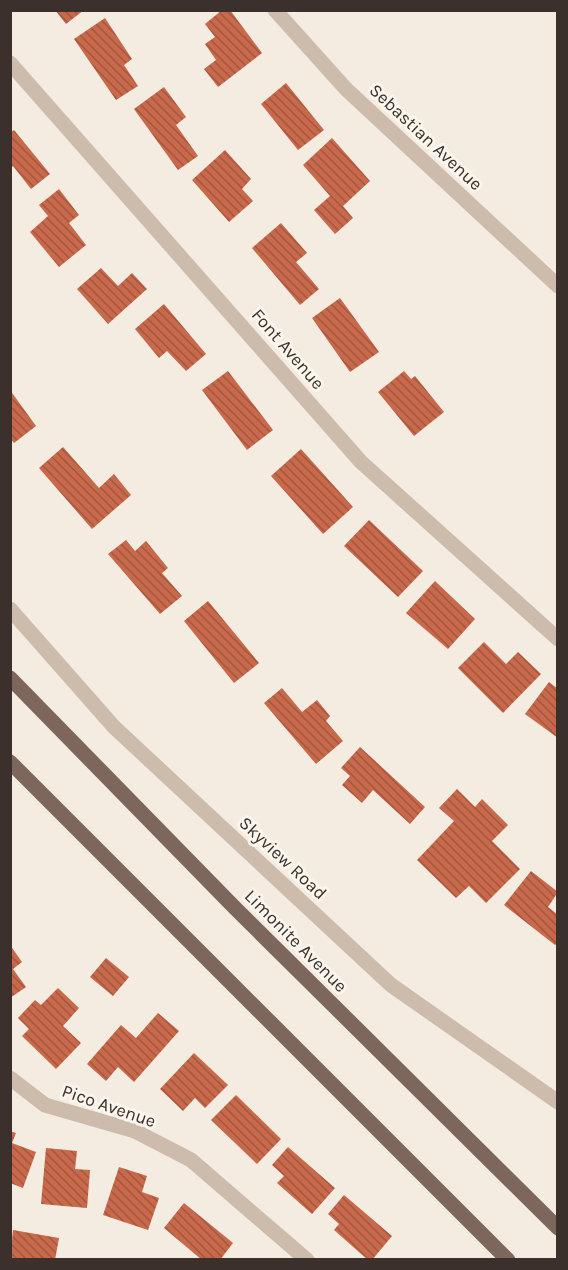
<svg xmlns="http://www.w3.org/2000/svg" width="568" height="1270" font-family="Karla,sans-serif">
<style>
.building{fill:url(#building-back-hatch)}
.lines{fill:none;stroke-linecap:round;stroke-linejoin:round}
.minor{stroke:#cdbbac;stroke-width:15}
.major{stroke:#7d675c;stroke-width:15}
.labels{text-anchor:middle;stroke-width:6;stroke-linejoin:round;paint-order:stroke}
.street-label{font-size:18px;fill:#3b302b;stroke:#fbf5ee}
</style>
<defs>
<pattern id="building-back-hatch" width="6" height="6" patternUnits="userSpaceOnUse" patternTransform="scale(1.5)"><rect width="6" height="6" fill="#c8694b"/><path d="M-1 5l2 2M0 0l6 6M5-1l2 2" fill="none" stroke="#a4573f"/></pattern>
</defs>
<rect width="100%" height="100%" fill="#f4ebe1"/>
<!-- building -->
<path class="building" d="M55,10H84L66,24Z
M222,10H230L262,53L218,87L204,69L216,60L205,44L215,37L205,24Z
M105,18L132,59L124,65L138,86L116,100L74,39Z
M286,83L324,130L298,150L261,104Z
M164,87L186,117L176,125L198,156L178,170L134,109Z
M14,130L50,174L31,189L13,166L10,168V133Z
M332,138L370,181L343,206L353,218L335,234L314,210L330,196L303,165Z
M225,150L251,179L242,189L253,201L229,222L192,180Z
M59,189L79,215L69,223L86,245L59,267L30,232L48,216L39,205Z
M281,223L307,253L296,262L319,289L300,305L252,248Z
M101,268L118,286L132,273L147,289L108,324L77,289Z
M340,298L379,352L350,372L312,318Z
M164,304L206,354L186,371L167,351L159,358L135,329Z
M228,371L273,430L247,450L202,390Z
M404,371L411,379L415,376L444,412L414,436L378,392Z
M10,390L36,426L14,443L10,438Z
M63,447L99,488L114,474L131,495L92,529L39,468Z
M301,449L353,507L323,534L271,476Z
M369,520L423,571L398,597L344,546Z
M126,540L135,551L146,541L168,568L162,573L182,596L160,614L108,554Z
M435,581L475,619L448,649L406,613Z
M208,601L259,663L234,683L184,621Z
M484,642L506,664L518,652L541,674L503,713L458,668Z
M549,682L558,689V738L525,714Z
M282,688L302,712L317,700L330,716L326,721L343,741L316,764L264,703Z
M360,747L425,807L410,824L373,790L362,803L342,785L350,776L341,768Z
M457,789L475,807L482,799L508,825L492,841L520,869L486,903L469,886L456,898L417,860L454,821L439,808Z
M531,871L558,892L548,907L558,915V942L555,945L504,905Z
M10,945L22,962L13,969L26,987L10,998Z
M106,958L129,977L113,996L90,977Z
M58,988L79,1008L63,1026L81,1043L56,1069L22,1036L29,1029L18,1018L35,1000L41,1005Z
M158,1013L179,1031L134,1082L118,1067L106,1081L87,1064L121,1025L136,1038Z
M194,1053L228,1085L205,1108L195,1098L183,1111L160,1089Z
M236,1095L281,1139L257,1164L211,1120Z
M10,1131L16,1133L12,1143L36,1152L23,1188L10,1183Z
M288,1147L335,1188L312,1214L277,1183L284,1176L272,1165Z
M46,1148L77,1151L75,1169L90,1170L87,1208L41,1204Z
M119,1167L147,1176L142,1192L159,1198L148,1230L103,1215Z
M344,1195L392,1236L372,1260H368L334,1230L339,1224L328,1214Z
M184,1203L233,1243L220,1260H202L164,1228Z
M13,1230L59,1238L55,1260H10Z"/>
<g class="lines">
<!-- minor -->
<path class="minor" d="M275,10L346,89L558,286
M10,63L361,462L558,639
M10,609L114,727L391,985L558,1102
M10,1078L45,1105L135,1131L191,1160L307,1260"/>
<!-- major -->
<path class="major" d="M10,678L235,908L558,1228
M10,762L508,1260"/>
</g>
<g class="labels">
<!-- street labels -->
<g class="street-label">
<text transform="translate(426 137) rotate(43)" y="6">Sebastian Avenue</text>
<text transform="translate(288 349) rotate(49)" y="6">Font Avenue</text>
<text transform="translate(283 858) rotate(43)" y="6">Skyview Road</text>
<text transform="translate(296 941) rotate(45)" y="6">Limonite Avenue</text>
<text transform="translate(109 1106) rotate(19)" y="6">Pico Avenue</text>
</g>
</g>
<!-- border -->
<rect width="568" height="1270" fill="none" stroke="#3b302b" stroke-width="24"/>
</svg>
